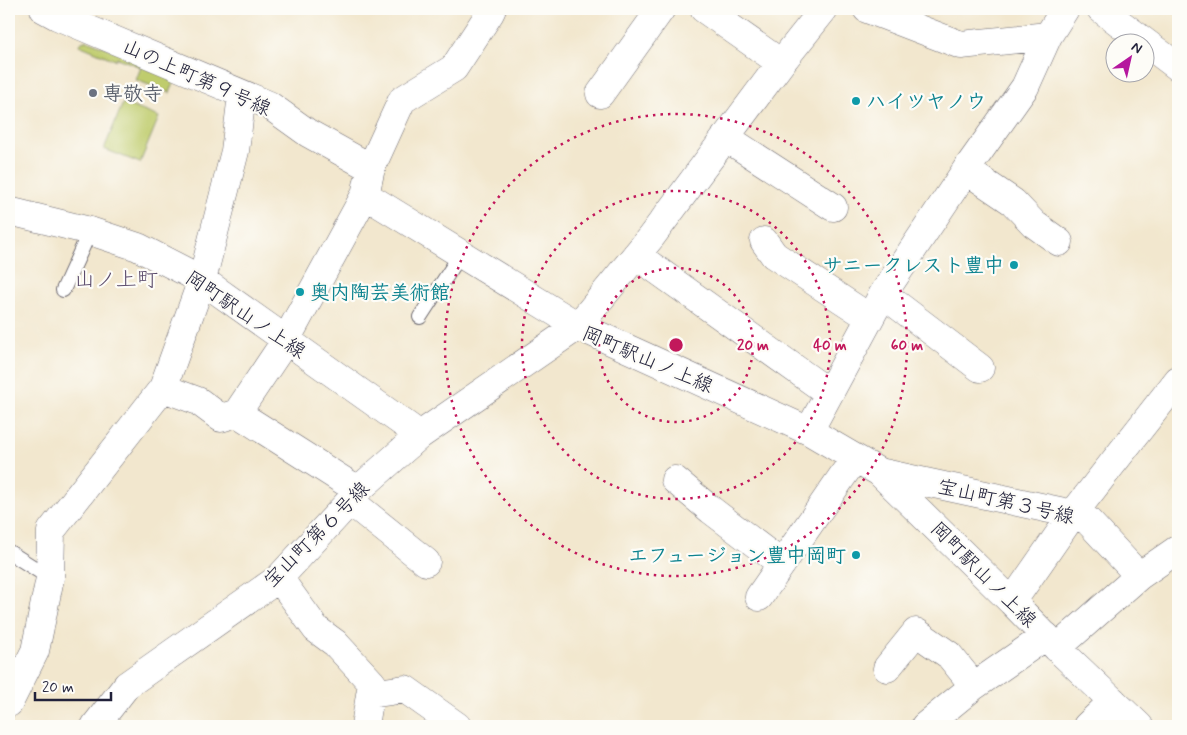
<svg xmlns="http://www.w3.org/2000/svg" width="1187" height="735" font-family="Mynerve,'Klee One',sans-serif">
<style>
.green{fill:#bfcc6d;stroke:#707754}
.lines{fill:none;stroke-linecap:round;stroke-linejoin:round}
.lane-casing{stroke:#6b676e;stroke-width:16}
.street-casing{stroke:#6b676e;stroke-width:29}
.primary-casing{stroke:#6b676e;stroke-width:29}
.lane{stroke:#fff;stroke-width:14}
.street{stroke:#fff;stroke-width:28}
.primary{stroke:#fff;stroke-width:28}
.ring{fill:none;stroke:#c2185b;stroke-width:2.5;stroke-dasharray:2.5 5}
.worship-dot{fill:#6b7280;stroke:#fdfcf7;stroke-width:2}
.culture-dot{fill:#0f9aa8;stroke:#fdfcf7;stroke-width:2}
.labels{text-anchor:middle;stroke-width:4.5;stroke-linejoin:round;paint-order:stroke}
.street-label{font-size:20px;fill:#22223b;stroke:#fdfcf7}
.worship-label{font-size:20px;font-weight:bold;fill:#5b616d;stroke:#fdfcf7;text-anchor:start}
.culture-label{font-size:20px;font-weight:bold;fill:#0d838f;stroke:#fdfcf7;text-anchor:start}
.neighbourhood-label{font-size:21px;fill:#5a4a6b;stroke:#fdfcf7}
.centre{fill:#c2185b;stroke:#fdfcf7;stroke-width:2.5}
.ring-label{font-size:15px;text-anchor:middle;font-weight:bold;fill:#c2185b;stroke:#fdfcf7;stroke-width:4.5;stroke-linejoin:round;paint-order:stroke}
</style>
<rect width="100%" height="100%" fill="#fdfcf7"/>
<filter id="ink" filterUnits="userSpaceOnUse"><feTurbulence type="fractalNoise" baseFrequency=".02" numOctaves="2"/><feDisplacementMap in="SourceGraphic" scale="10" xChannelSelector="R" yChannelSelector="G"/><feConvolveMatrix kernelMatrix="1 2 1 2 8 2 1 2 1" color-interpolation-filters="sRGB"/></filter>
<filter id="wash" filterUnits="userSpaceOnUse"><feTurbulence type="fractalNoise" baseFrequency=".0096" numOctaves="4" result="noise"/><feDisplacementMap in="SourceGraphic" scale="20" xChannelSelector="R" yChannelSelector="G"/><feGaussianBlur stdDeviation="1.12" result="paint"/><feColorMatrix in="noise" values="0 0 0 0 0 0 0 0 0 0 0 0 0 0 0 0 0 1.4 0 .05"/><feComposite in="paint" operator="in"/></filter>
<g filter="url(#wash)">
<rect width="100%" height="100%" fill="#f2e7ce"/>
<!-- green -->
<path class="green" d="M87,40L144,63L143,67L175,80L170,93L136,80L141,67L117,58L115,60L79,45L80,43Z
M123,103L159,117L140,163L104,149Z"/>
</g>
<g filter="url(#ink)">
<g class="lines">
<defs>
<path id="lane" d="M63,290L90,231
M420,317L461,254
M9,552L50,578"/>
<path id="street" d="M44,9L57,16L269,105L308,133L371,168
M704,9L781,63
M867,9L961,45L1048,36
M600,94L661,9
M725,137L833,207
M966,170L1013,202L1034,224L1059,242
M365,195L578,326L809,431L879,472L1012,602L1057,648L1139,726
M9,211L90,231L138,247L202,280L420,435
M764,241L774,255L870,318
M636,255L829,393
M883,294L980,368
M163,388L198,401L221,418L237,413L358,490
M237,413L286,340L365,195L371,168L402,100L454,68L490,13L492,9
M809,431L883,294L966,170L1025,87L1048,36L1065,9
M879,472L1073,514L1088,521L1139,576
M675,480L711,510L782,564
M350,501L426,562
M279,578L316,629L335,643L372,683L365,726
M759,597L855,458
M1012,602L1073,514L1178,380
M1057,648L1139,576L1178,549
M887,668L916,632L949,655L974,686
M370,694L405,689L457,726
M9,703L35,651L50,578L51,531L163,388L202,280L235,151L242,95
M95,726L127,685L279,578L350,501L358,490L420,435L578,326L651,237L781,63L824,9
M925,726L974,686L1046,636
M1087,726L1113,701"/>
<path id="primary" d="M1101,9L1178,67"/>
</defs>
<!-- lane casing -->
<use href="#lane" class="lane-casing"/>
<!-- street casing -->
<use href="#street" class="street-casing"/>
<!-- primary casing -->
<use href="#primary" class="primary-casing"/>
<!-- lane -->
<use href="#lane" class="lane"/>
<!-- street -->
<use href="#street" class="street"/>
<!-- primary -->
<use href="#primary" class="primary"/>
</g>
</g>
<!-- distance rings -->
<g class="ring">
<circle cx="676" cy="345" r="77"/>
<circle cx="676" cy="345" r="154"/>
<circle cx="676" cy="345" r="231"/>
</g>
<!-- markers -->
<circle class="worship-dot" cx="93" cy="93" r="5"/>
<g class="culture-dot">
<circle cx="856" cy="101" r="5"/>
<circle cx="1014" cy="265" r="5"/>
<circle cx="300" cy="292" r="5"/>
<circle cx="856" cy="555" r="5"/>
</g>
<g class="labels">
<!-- street labels -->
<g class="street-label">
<text transform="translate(197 77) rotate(24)" y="7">山の上町第９号線</text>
<text transform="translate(246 314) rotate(34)" y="7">岡町駅山ノ上線</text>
<text transform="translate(648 359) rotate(23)" y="7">岡町駅山ノ上線</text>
<text transform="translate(1006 501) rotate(13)" y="7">宝山町第３号線</text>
<text transform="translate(316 534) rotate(-45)" y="7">宝山町第６号線</text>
<text transform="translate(984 574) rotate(45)" y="7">岡町駅山ノ上線</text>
</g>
<!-- worship labels -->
<g class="worship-label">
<text x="103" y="100">専敬寺</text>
</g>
<!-- culture labels -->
<g class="culture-label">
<text x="866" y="108">ハイツヤノウ</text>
<text x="1004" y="272" text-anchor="end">サニークレスト豊中</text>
<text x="310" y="299">奥内陶芸美術館</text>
<text x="846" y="562" text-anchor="end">エフュージョン豊中岡町</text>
</g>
<!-- neighbourhood labels -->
<g class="neighbourhood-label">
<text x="116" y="286">山ノ上町</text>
</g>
</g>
<circle cx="676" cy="345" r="8" class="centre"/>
<g class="ring-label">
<text x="753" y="350">20 m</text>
<text x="830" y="350">40 m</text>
<text x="907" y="350">60 m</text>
</g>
<!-- margin -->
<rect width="1187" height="735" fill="none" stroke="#fdfcf7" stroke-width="30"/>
<!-- north arrow -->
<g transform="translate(1130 58) rotate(34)"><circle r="24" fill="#fdfcf7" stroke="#a5a5ac"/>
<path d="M0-4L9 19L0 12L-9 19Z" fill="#b5179e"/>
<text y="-8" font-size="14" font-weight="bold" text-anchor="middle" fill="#22223b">N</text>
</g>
<!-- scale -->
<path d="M35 692v8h76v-8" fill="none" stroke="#22223b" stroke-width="2.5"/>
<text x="42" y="692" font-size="15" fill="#22223b" stroke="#fdfcf7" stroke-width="4" paint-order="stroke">20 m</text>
</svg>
